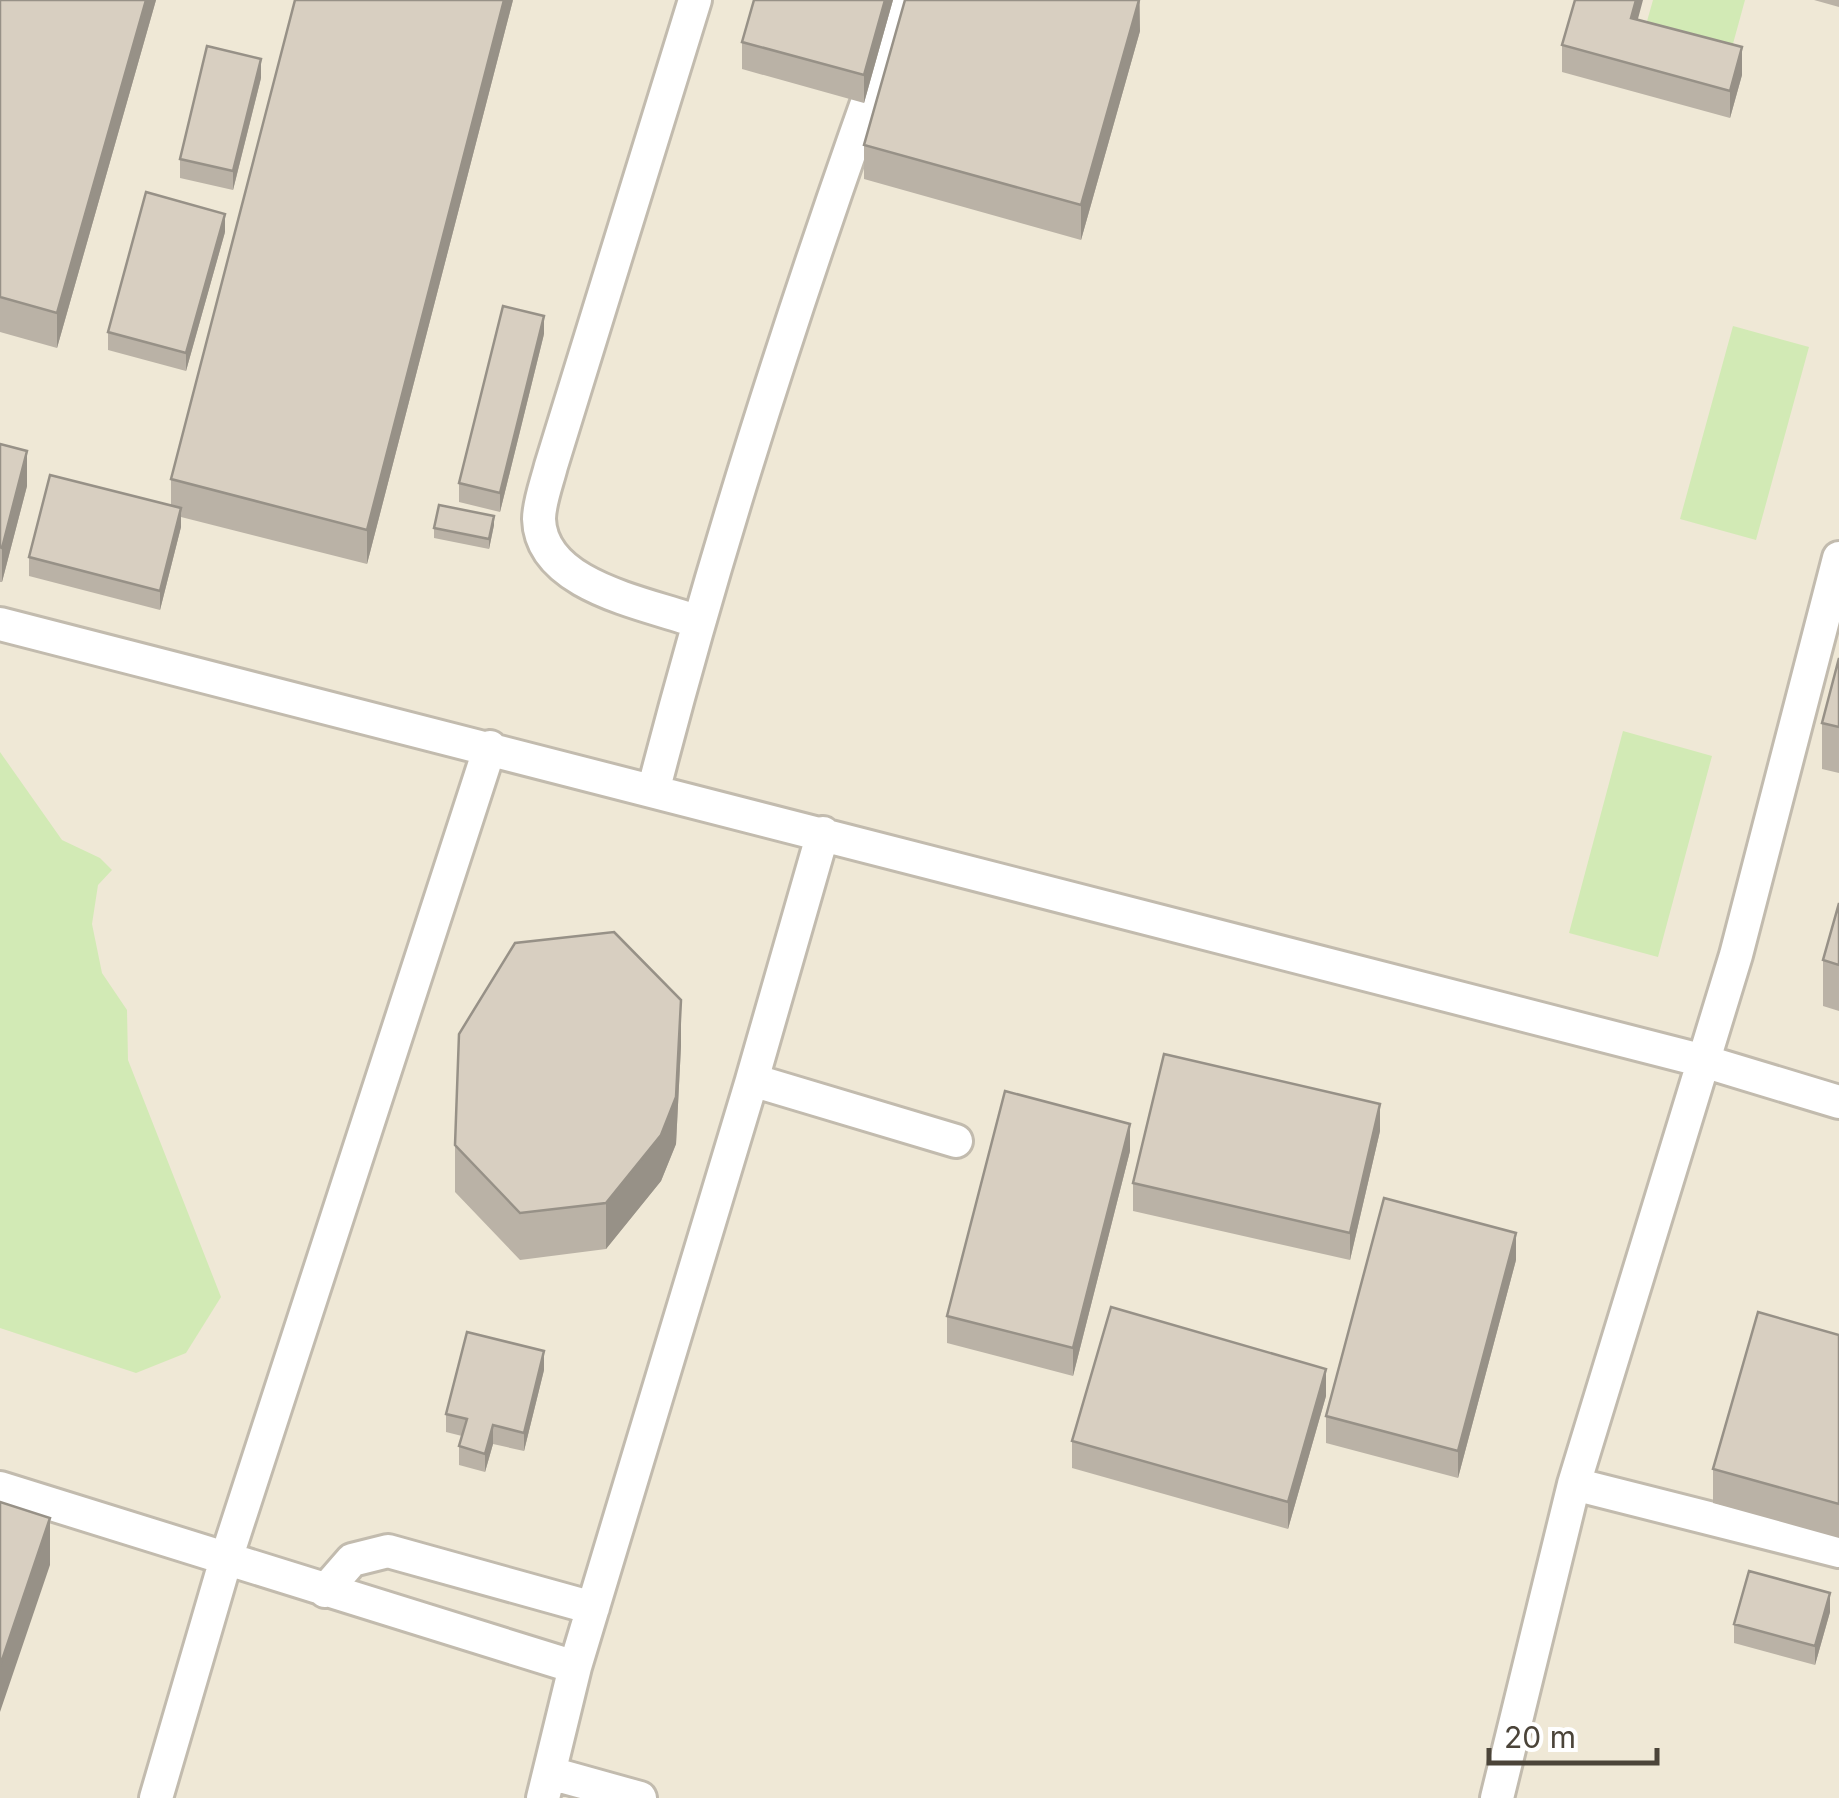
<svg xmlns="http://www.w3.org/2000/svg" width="1839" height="1798" font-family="Inter,sans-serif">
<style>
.education{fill:#efe8d6}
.green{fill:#d2eab5}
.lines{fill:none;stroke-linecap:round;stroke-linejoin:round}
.lane-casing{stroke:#c2bbae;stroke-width:38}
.lane{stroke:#fff;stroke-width:32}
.wall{fill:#bab2a6}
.shaded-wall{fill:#979187}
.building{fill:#d8cfc1;stroke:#979187;stroke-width:2.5}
</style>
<rect width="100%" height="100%" fill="#f6f3ec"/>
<!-- education -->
<path class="education" d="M0,0H1839V1798H0Z"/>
<!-- green -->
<path class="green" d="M1653,0H1745L1728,62L1642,39Z
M1733,326L1809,347L1756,540L1680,519Z
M1623,731L1712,756L1658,957L1569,933Z
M0,752L62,840L100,858L112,870L98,885L92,924L102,973L127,1010L128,1060L221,1297L186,1353L136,1373L0,1328Z"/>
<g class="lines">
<defs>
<path id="lane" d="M695,0L551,466C547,482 539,503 539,519C541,587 647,603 698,622
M0,624L1700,1060L1839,1102
M654,788C723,521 809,260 904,0
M752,1080L823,833
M1574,1484L1839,1551
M0,1488L575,1667
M325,1591L352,1560L388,1551L593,1608
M550,1773L640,1798
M156,1798L226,1559L490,747
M543,1798L575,1667L752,1080L956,1141
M1497,1798L1574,1484L1736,955L1839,558"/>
</defs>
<!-- lane casing -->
<use href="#lane" class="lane-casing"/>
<!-- lane -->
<use href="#lane" class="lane"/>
</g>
<!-- wall -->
<path class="wall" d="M0,0H156L57,348L0,332Z
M513,0L367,564L181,517V527L160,610L29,576V557L171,506V479Z
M893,0L864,103L742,69V42Z
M1140,0V31L1081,240L864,179V145Z
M1814,0H1839V7Z
M1638,19L1742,75L1730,118L1562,72V45Z
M261,78L233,190L180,178V159Z
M225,232L186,371L108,350V332Z
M544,334L500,512L459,502V483Z
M0,444L27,486L2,582H0Z
M494,525L489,549L434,538V528Z
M1839,658V773L1822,769V723Z
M1839,903V1011L1823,1006V960Z
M681,1046L676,1144L661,1181L606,1249L520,1260L455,1192V1145Z
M1380,1131L1350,1260L1133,1211V1183Z
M1130,1151L1073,1376L947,1343V1316Z
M1516,1260L1458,1478L1326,1443V1416Z
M1839,1335V1538L1713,1503V1469Z
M544,1370L524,1451L493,1444L485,1472L459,1465V1446L462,1436L446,1432V1414Z
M1326,1396L1288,1529L1072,1468V1441Z
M1830,1612L1815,1665L1734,1643V1624Z"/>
<!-- shaded-wall -->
<path class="shaded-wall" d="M146,0H156L57,348V313Z
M504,0H513L367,564V530Z
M885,0H893L864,103V75Z
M1139,0L1140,31L1081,240V205Z
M1636,0H1643L1631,45V18Z
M1742,47V75L1730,118V91Z
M261,59V78L233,190V171Z
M225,214V232L186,371V353Z
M544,316V334L500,512V493Z
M27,451V486L2,582V548Z
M181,508V527L160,610V591Z
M494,516V525L489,549V539Z
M681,1000V1046L676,1144L661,1181L606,1249V1203Z
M1380,1104V1131L1350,1260V1233Z
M1130,1124V1151L1073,1376V1348Z
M1516,1233V1260L1458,1478V1451Z
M544,1351V1370L524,1451V1433Z
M1326,1369V1396L1288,1529V1502Z
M493,1425V1444L485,1472V1454Z
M50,1518V1565L0,1712V1666Z
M1830,1593V1612L1815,1665V1646Z"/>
<!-- building -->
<path class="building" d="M0,0H146L57,313L0,297Z
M295,0H504L367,530L171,479Z
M754,0H885L864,75L742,42Z
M905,0H1139L1081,205L864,145Z
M1575,0H1636L1631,18L1742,47L1730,91L1562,45Z
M207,46L261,59L233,171L180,159Z
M146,192L225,214L186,353L108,332Z
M503,306L544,316L500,493L459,483Z
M0,444L27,451L2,548L0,547Z
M50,475L181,508L160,591L29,557Z
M439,505L494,516L489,539L434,528Z
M1839,658V727L1822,723Z
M1839,903V965L1823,960Z
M614,932L681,1000L676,1097L661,1135L606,1203L520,1213L455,1145L459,1034L515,943Z
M1164,1054L1380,1104L1350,1233L1133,1183Z
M1005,1091L1130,1124L1073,1348L947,1316Z
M1384,1198L1516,1233L1458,1451L1326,1416Z
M1111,1307L1326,1369L1288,1502L1072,1441Z
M1758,1312L1839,1335V1504L1713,1469Z
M467,1332L544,1351L524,1433L493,1425L485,1454L459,1446L467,1419L446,1414Z
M0,1502L50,1518L0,1666Z
M1749,1571L1830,1593L1815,1646L1734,1624Z"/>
<!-- scale -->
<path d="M1489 1748v15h168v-15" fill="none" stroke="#4b4439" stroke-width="5"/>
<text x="1504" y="1748" font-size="30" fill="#4b4439" stroke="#ffffff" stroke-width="8" paint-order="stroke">20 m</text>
</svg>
